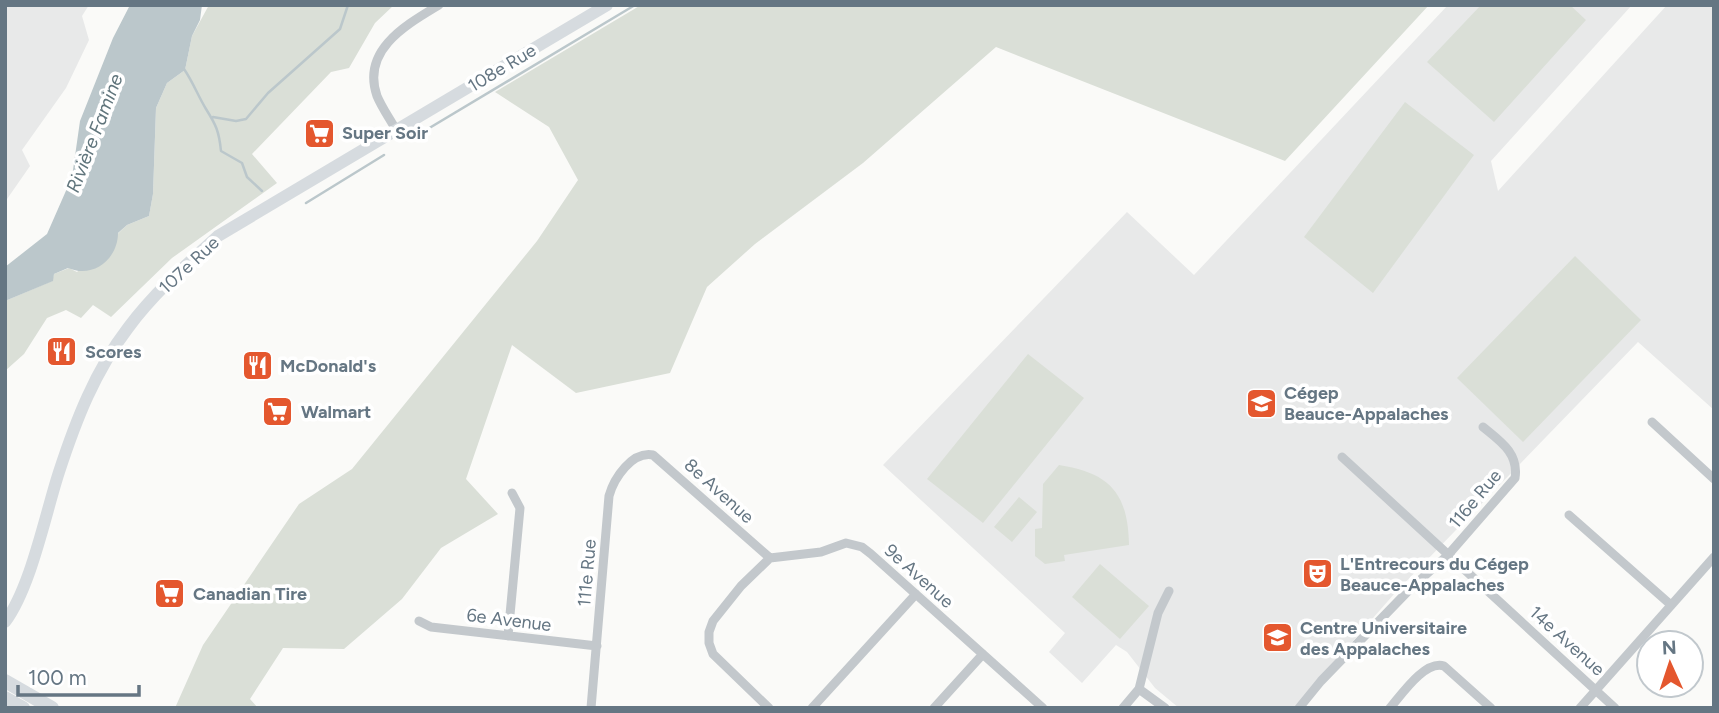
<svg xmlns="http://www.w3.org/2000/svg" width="1719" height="713" font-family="Figtree,sans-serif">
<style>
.built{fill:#e8e9e9}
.green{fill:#dadfd7}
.water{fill:#bbc7cb}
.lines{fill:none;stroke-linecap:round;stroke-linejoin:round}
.stream{stroke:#bbc7cb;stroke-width:2.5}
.minor{stroke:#c3c8cc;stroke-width:9}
.secondary{stroke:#d6dbdf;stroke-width:12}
.primary{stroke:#d6dbdf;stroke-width:14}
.labels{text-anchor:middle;stroke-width:7;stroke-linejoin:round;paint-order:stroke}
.street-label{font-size:18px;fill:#657683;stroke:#fff}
.poi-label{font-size:18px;font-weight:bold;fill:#657683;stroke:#fff;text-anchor:start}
.water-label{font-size:19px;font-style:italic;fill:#60757c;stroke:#fff}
</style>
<rect width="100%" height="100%" fill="#fafaf8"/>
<!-- built -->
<path class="built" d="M5,5H89L82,16L89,40L66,88L22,150L30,166L5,202Z
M1448,5H1632L1491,161L1498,191L1667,5H1714V410L1638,342L1395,593L1294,708H1179L1155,688L1127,652L1116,645L1082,683L1049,652L1065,633L883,465L1127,212L1194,275Z"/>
<!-- green -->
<path class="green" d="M209,5H394L375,23L349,68L331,72L252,154L277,183L172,258L111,317L93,305L81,318L66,310L47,318L24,354L5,371V301L52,281L54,274L69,268L77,272L127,225L149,216L153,194L156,108L167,83L185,70L192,36Z
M641,5H1429L1285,161L996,47L863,163L755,244L707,287L670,373L576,393L512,345L466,479L498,514L441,548L402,599L344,649L283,648L250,699L258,708H175L203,645L299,504L352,469L537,241L578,180L549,127L495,92Z
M1481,5H1570L1586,20L1494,122L1427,62Z
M1405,102L1474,155L1373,293L1304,237Z
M1575,256L1641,320L1523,442L1457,378Z
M1028,354L1084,398L983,523L927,479Z
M1059,465C1110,473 1128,493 1129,545L1064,555L1065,561L1045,564L1035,556V529L1042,528L1043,484Z
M1019,497L1037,512L1012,542L994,527Z
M1100,564L1149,606L1120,639L1072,597Z"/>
<!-- water -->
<path class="water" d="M130,5H202L200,20L192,36L185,70L167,83L156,108L153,194L149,216L127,225L118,233C118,259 93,279 68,268L54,274L53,281L5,301V267L47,234L72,177L80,121L113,38Z"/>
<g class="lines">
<!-- stream -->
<path class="stream" d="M184,69C193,82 198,96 206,109C216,125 219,131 221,151L242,163L247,177L262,191
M213,117L236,121L246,119L268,93L340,29L348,5
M416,136L635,5
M306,203L384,155"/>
<!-- minor -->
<path class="minor" d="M396,130C390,119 382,108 377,96C361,50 406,25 439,5
M1652,422L1714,479
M1342,457L1615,708
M1569,515L1671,605
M419,621L431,627L597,646
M508,636L520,508L512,493
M1139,689L1165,708
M591,708L609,496C614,478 632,451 653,455L770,558
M769,708L713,654L709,643V632L713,621L741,586L770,558L821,552L846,543L862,547L871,554L1043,708
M812,708L916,594
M934,708L983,654
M1123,708L1139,689L1158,613L1169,591
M1299,708L1321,681L1411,588L1448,555L1515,478C1519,453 1500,441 1483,427
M1390,708C1402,694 1425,660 1444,666L1491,708
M1580,708L1714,557"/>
<!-- secondary -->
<path class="secondary" d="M5,622C31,587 45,515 59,472C76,420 95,371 128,328C154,293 186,265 218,236L607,5"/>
<!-- primary -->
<path class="primary" d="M5,681L52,708
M5,698L23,708"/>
</g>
<!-- icons -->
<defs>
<symbol id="supermarket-square" viewBox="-11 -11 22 22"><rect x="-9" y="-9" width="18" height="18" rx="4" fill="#e4572e" stroke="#fff"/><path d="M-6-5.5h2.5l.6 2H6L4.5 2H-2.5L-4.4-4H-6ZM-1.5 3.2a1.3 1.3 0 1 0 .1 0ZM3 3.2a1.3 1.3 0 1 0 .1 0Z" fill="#fff"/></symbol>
<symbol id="restaurant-square" viewBox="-11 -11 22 22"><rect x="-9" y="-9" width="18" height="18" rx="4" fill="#e4572e" stroke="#fff"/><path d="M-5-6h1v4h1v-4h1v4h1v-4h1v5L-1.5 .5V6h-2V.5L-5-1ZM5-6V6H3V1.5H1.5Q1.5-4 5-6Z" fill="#fff"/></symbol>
<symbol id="university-square" viewBox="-11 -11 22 22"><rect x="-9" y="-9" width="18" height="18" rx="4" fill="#e4572e" stroke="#fff"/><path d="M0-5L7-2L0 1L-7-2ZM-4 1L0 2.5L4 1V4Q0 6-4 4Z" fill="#fff"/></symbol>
<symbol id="theatre-square" viewBox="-11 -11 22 22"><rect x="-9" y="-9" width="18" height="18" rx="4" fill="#e4572e" stroke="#fff"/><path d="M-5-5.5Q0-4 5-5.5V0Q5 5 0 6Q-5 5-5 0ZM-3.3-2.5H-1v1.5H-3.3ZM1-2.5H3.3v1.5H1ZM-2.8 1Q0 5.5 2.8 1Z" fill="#fff"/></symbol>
</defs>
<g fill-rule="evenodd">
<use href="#supermarket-square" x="302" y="116" width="35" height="35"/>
<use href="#restaurant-square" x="44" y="334" width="35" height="35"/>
<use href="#restaurant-square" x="240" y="348" width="35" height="35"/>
<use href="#university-square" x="1244" y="386" width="35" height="35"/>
<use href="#supermarket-square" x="260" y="394" width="35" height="35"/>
<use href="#theatre-square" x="1300" y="556" width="35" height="35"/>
<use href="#supermarket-square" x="152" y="576" width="35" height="35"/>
<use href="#university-square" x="1260" y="620" width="35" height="35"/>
</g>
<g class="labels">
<!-- street labels -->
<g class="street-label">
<text transform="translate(502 68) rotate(-31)" y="6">108e Rue</text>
<text transform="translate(189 265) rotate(-43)" y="6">107e Rue</text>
<text transform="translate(719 491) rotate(42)" y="6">8e Avenue</text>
<text transform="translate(1475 499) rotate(-50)" y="6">116e Rue</text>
<text transform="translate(587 573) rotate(-85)" y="6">111e Rue</text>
<text transform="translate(919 576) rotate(42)" y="6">9e Avenue</text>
<text transform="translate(509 620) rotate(7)" y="6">6e Avenue</text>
<text transform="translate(1567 641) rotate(42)" y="6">14e Avenue</text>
</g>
<!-- poi labels -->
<g class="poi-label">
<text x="342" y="139">Super Soir</text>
<text x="85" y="358">Scores</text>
<text x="280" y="372">McDonald's</text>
<text x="1284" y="399">Cégep<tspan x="1284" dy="21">Beauce-Appalaches</tspan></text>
<text x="301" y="418">Walmart</text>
<text x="1340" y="570">L'Entrecours du Cégep<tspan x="1340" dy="21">Beauce-Appalaches</tspan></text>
<text x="193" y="600">Canadian Tire</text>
<text x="1300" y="634">Centre Universitaire<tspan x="1300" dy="21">des Appalaches</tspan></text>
</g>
<!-- water labels -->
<g class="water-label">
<text transform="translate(94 133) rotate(-69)" y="7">Rivière Famine</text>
</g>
</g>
<!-- border -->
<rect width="1719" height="713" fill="none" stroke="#657683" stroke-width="14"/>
<!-- north arrow -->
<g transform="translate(1670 664) rotate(357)"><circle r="33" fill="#ffffff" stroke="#c1c8cd" stroke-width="2"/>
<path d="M0-5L12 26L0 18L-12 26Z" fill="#e4572e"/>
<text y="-10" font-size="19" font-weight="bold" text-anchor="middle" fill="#657683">N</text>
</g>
<!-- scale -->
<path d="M18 685v10h121v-10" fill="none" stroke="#657683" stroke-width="3.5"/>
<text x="28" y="685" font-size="21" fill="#657683" stroke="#ffffff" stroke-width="5" paint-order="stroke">100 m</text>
</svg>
